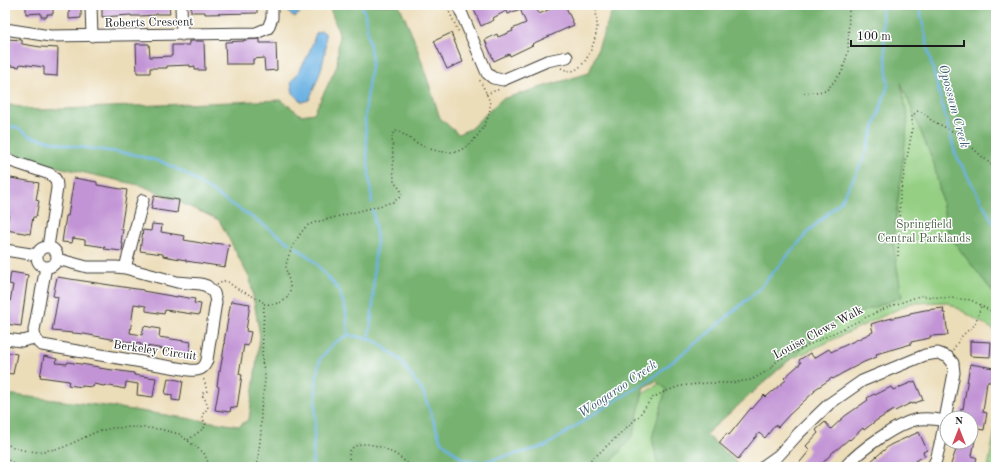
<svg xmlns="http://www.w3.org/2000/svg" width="1001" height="472" font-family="'Old Standard TT',serif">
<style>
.green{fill:#94cf83;stroke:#587650}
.forest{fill:#77b271;stroke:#4a6746}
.water{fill:#6db3e3;stroke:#446880}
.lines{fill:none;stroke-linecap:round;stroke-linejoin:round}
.stream{stroke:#6db3e3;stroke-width:2.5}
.building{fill:#c294d5}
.minor-casing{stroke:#3b3934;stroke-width:13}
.path{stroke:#3b3934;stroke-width:1.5;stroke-dasharray:1 3;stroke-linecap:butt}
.minor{stroke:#fff;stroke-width:11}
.labels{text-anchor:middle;stroke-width:3;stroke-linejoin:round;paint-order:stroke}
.street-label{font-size:12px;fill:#1c1c1c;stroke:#fff}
.park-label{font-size:12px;fill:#4c6445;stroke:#fff}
.water-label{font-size:13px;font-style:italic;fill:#406076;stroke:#fff}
</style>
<rect width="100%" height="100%" fill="#fff"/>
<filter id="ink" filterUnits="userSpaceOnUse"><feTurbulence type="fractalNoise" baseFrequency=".025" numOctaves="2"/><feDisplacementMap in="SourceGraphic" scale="8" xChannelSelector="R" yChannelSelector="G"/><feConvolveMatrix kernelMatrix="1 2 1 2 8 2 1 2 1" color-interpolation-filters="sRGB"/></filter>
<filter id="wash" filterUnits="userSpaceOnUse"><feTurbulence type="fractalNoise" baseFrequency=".012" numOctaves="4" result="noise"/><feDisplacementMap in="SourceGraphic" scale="16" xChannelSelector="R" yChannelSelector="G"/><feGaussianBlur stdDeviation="0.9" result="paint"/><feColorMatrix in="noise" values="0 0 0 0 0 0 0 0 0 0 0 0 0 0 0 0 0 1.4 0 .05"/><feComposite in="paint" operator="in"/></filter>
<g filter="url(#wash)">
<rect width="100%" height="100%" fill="#ecddb9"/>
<!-- green -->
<path class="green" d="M935,10L996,204V334L994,330L947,302L911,303L785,362L661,467H511L607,417L735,335L897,100Z
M996,427V467H988L995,430Z"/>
<!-- forest -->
<path class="forest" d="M333,5H398L401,9L416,44L440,118L458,134L470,129L502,99L589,73L614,5H996V296L949,236L934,164L901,83L908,119L893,242L902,297L831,323L706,434L741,467H658L652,438L666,389L656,381L644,387L633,435L610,464L606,467H5V394L113,407L239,426L249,419L260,336L250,279L219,220L143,186L5,155V104L37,110L281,100L301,115L314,113L337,66L339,33L329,6Z"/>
<!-- water -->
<path class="water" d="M288,5H302L299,14L295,17L291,15L288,11Z
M321,31L325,33C328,58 318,78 309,100L302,102L293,93L291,82C304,66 310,52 316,33Z"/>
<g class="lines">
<!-- stream -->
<path class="stream" d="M362,5L365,15L372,60L368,87L365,118L367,154L372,203
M919,5L930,58L955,153L996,228
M5,126L15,127L32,137L72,146L132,154L162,162L185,173L205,187L261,223L289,243
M296,247L313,260L339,290L346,311L348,335
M369,339L373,304L374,266L377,240L373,211
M312,467L315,423L316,381L320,359L334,343L348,335L355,336L376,341L400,360L423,392L441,441L462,459L482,462L516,454L546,446L597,412L648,381L711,331L758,290L809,231L841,201L863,161L888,85L882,11L885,5"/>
</g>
<g id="blocks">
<!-- building -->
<path class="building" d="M26,5H53V14H47V17H41V13L26,14Z
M69,5H81V18L69,19Z
M102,5H169L170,14H156V15L140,16H131V15L102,17Z
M191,5H257V13L205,14V12H191Z
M472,5H535L539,14L559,5H565L574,25L532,44L533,45L510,56L509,54L494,61L485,40L497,34L498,37L513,31L512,29L526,23L520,9L508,14L506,11L493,18L494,20L481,26Z
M451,33L463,62L447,69L434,41Z
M7,39L22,40V44L41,47L58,48L57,76L44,75V67L20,64L19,67L5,65Z
M260,39V43H276L277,70L265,71L264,58L253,59V64H226L225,42L244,41V40Z
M189,41H204L205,70H195V66L190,67V65L167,66V68H150V73H137L136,44H149L150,57L172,56V45H189Z
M5,177L39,183L36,200L39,201L36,217H33L30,234L6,230L9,212H5Z
M74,178L97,182V185L127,190L121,229H123L121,243H123L122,251L104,249L105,247L85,244V240L73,238L72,243L62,242L66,216H68Z
M154,196L179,200L177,213L151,209Z
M152,224L162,225L161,232L185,236L184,240L212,245L213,243L229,245L225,267L186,261V260L163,256V254L140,251L143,230L151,231Z
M11,272L28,275L21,326L5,324L6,301L10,302L13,285L9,284Z
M57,277L143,290V291L177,297V296L195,299L194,303L201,304L199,315L165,310L164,314L146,311V306L134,304L130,333L142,335L144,326L160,329L159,337L191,342L189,355L165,351V349L140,345L141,344L117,340L84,334L52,331L58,297L53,296Z
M231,301L250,304L246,331L251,332L248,346L244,345L239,374L242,375L237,408L231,407L230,412L215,410L219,387L217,386L219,371H220L225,342H224Z
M944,308L943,313H945L948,335L930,336V338L911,342V344L876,354L877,357L864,362L841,374L833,379L832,378L814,390L815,391L789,415L778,427L775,425L765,438L759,433L738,459L719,443L727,433L729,435L751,408L752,409L764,395L766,397L786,380L784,378L801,363L799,360L810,353L814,358L829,349L831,352L873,332L871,324L884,320L910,314V313L925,310Z
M970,341L991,342L990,357L970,356Z
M5,352L17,354L13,374L5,373Z
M44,356L57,359L56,363L67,364L68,362L99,367V368L134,373V375L156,378L153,397L137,395L138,384L126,382L125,389L105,385L104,386L94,384L93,387L82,386V387L68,385L69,381L40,377Z
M970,364L994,368L991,382H987L983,412L987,413L984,430L977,429L972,456L977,458L974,467H950L957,447L947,445L948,442H971V418H960L961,408L963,409Z
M168,378L183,381L180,401L172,400V395L165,394Z
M915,381L923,400L912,404L911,403L895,411L894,410L877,420L864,430L863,428L850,440L849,439L835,451H834L819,467H796L810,450L806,446L818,433L816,430L825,422L831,429L845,416L868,400L867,398L874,394L875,395L891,387L893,390Z
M919,432L927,450L923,452L925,456L915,461L918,467H864L890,445Z"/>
</g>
</g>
<g filter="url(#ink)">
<use href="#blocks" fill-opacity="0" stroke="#3b3934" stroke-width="1"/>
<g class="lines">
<defs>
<path id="minor" d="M91,5L92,36
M181,5L182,35
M458,5L487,73L493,78L503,80L547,61L567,57
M5,29L50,36L256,33L268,28L272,18V5
M5,159L50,174C56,178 57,181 57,188L48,247
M37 257a10 10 0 1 1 20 0a10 10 0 1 1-20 0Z
M5,250L37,255
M46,267L34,330C34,336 36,342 42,345L189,370C198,371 204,370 207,360L216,302L214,293L207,286L201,284L177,282L125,268L116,267H87L57,259
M125,268L143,200
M5,339L22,341L35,338
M765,465L779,455L799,433L829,404L862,381L925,355L938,353L948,357L953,363L954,373L941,440L936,460L932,467
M845,467C860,450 898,422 920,419C929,418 936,419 945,421"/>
</defs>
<!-- minor casing -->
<use href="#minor" class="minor-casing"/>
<!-- path -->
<path class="path" d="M446,5L459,33
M561,68C564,69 567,71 570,71C586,71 596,40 597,27C597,20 596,12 596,5
M804,93L826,91L842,72L848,52L849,5
M486,94L500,89
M898,256L900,196L912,131V116L918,111L924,113L931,120L956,133L996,169
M217,285L224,281L228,282L236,288L262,301L264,304
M264,304C277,305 292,302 290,285C289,279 286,273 286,267C286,257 300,231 307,226C309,224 311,224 313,223L379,206L393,202L400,197L402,193L400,189L394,182L392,135L394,132L398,131C414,141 428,152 448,152C451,152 455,152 458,151C473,146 491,121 490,105C489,96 483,87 479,79
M953,350L961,337L967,331L972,329L976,321L981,306
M188,440L204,428L206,425L203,419L202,415L208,408L206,401L202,395L203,393L207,391L203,377
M5,444L22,450L37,452L62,448L96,432L112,428L136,427L159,429L179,434L192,444L204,453L210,467
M5,458L20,467
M257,467L261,433V410L265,380V373L262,362L264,304
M350,467C350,462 348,456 350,451C357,438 382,446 391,452C399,455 405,462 412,467
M581,467L597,455L638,417L652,398L664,392L680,386L707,383H730L751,380L769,370L778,360L881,310L919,296L950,298L971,300L996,314"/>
<!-- minor -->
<use href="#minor" class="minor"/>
</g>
</g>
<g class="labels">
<!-- street labels -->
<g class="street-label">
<text transform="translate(149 22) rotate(-1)" y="4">Roberts Crescent</text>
<text transform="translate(818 332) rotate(-28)" y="4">Louise Clews Walk</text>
<text transform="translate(155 350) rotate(8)" y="4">Berkeley Circuit</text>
</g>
<!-- park labels -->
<g class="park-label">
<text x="924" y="228">Springfield<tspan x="924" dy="14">Central Parklands</tspan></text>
</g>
<!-- water labels -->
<g class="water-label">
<text transform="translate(955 106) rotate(75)" y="5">Opossum Creek</text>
<text transform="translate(617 388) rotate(-34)" y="5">Woogaroo Creek</text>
</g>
</g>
<!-- margin -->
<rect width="1001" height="472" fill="none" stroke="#fff" stroke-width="20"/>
<!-- north arrow -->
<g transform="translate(959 430)"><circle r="19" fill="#ffffff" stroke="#a4a4a4"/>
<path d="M0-3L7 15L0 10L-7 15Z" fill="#d1495b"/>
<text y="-6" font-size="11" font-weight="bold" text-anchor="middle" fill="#1c1c1c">N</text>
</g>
<!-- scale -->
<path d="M851 40v6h113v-6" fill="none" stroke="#1c1c1c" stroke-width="2"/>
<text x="857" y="40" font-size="12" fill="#1c1c1c" stroke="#ffffff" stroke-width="3" paint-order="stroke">100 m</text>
</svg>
